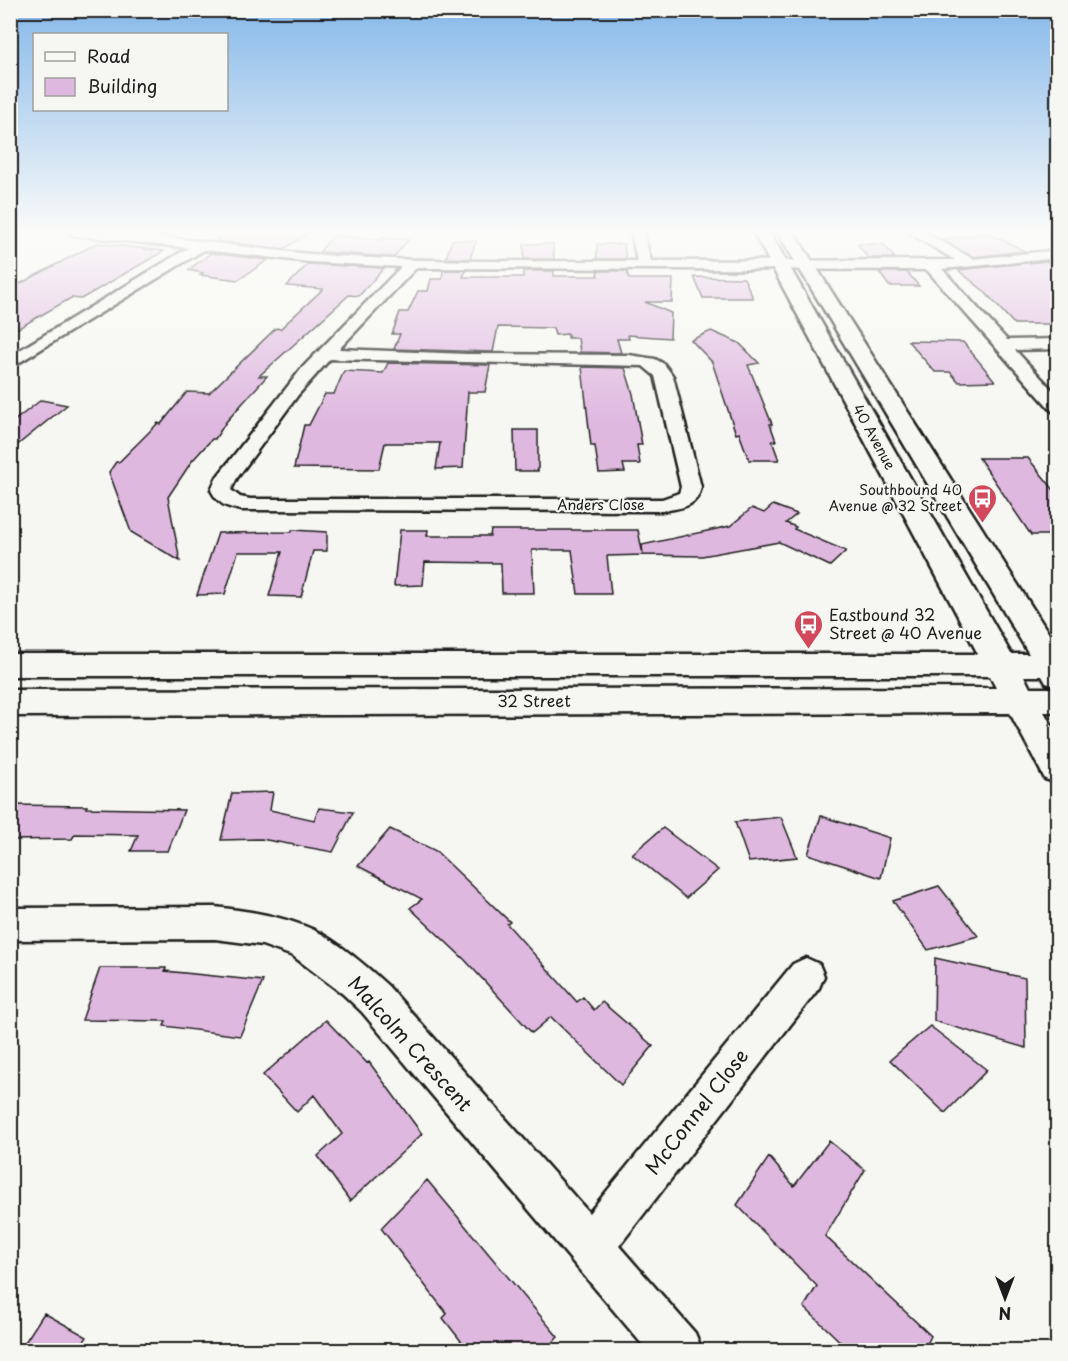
<svg xmlns="http://www.w3.org/2000/svg" width="1068" height="1361" font-family="'Playpen Sans',sans-serif">
<style>
.building{fill:#dfb8e0;stroke:#1c1c1c;stroke-width:1.5}
.lines{fill:none;stroke-linecap:round;stroke-linejoin:round}
.street-casing{stroke:#1c1c1c;stroke-width:5}
.secondary-casing{stroke:#1c1c1c;stroke-width:5}
.street{fill:#f6f6f2;fill-rule:evenodd}
.secondary{fill:#f6f6f2;fill-rule:evenodd}
.labels{text-anchor:middle;stroke-width:4.5;stroke-linejoin:round;paint-order:stroke}
.far-street-label{font-size:14px;fill:#1c1c1c;stroke:#f6f6f2}
.far-poi-label{font-size:14px;fill:#1c1c1c;stroke:#f6f6f2;text-anchor:end}
.poi-label{font-size:16px;fill:#1c1c1c;stroke:#f6f6f2;text-anchor:start}
.street-label{font-size:16px;fill:#1c1c1c;stroke:#f6f6f2}
.near-street-label{font-size:20px;fill:#1c1c1c;stroke:#f6f6f2}
</style>
<rect width="100%" height="100%" fill="#f6f6f2"/>
<filter id="ink" filterUnits="userSpaceOnUse"><feTurbulence type="fractalNoise" baseFrequency=".0167" numOctaves="2"/><feDisplacementMap in="SourceGraphic" scale="12" xChannelSelector="R" yChannelSelector="G"/><feConvolveMatrix kernelMatrix="1 2 1 2 8 2 1 2 1" color-interpolation-filters="sRGB"/></filter>
<g filter="url(#ink)">
<!-- building -->
<path class="building" d="M212,231H311L284,249L218,241Z
M988,233L1025,251L973,257L941,239Z
M334,235L380,240L382,238L408,240L394,257L319,252Z
M452,240L476,241L470,259L446,258Z
M97,243L164,251L81,299L71,298L10,333V289Z
M524,244H553L554,259H524Z
M597,244H624L626,259H597Z
M857,244H883L895,258H868Z
M211,253L268,260L238,280L200,275L203,273L188,270Z
M1046,261L1058,267V324H1014L984,291L958,270Z
M308,264L384,268L359,296L349,295L259,376H267L226,422L215,439H212L192,461L168,497L180,561L131,532L109,472L116,462H119L158,423L161,424L187,392L209,393L276,328L280,329L323,289L287,286Z
M443,270H466L463,277H523V271H554V276H598L597,271H627L629,279H673L672,302H645L671,313L670,338L628,335L629,339H617L621,353L580,352L578,338H568V334L555,335L553,328L498,327L493,352L394,349L400,334H392L400,312H408L418,291H428L431,279H442Z
M879,272H907L919,286H889Z
M694,277L744,278L753,298H703Z
M711,331L739,343L759,363L748,365L772,424H770L776,441H772L779,460H749L739,433L736,434L712,362L691,340Z
M908,341L963,342L995,381L959,382L950,372H935Z
M388,363L490,365L485,392H468L463,468L436,469L440,443H385L379,469L294,468L304,425H309L325,394H334L344,371L383,373Z
M582,367L625,368L633,394L642,445H637L640,464H623L625,472L599,473L595,446H591Z
M41,400L67,405L10,451V424Z
M514,430H538V471H515Z
M979,458H1028L1058,495V535H1031Z
M773,505L797,514L786,523L796,527L794,529L846,551L830,566L779,542L702,556L643,555L642,545L730,526L752,508L764,513Z
M292,530L327,532V551H313L301,597L269,596L282,552H238L225,594L197,595L218,533L292,532Z
M400,530H428L427,536H490L491,530H638L643,555L607,556L611,594H578L572,550H532L534,593H502L501,563L425,562L423,585L394,586Z
M273,792L270,810L314,820L319,808L353,812L333,852L261,839L221,840L232,793Z
M10,805L87,806L86,808L184,810L168,851H131L138,835L75,834L72,839L10,840Z
M821,816L890,838L881,878L808,854Z
M781,817L797,857L749,862L735,822Z
M663,828L718,870L686,898L632,854Z
M390,829L436,851L510,922L507,924L577,1002L583,997L594,1010L602,1002L653,1046L621,1085L551,1017L532,1033L465,960L410,908L422,899L358,866Z
M939,886L978,936L928,950L893,901Z
M935,958L1025,978L1026,1048L934,1021Z
M100,968H166L165,971L263,981L240,1036L164,1026L166,1021L82,1020Z
M326,1020L367,1063L369,1062L422,1134L350,1201L318,1156L342,1134L314,1095L297,1112L263,1075Z
M930,1026L987,1070L945,1113L890,1060Z
M829,1141L865,1170L825,1236L931,1336L924,1350H849L804,1307L817,1286L737,1205L769,1157L794,1186Z
M427,1180L558,1337L546,1350H468L443,1318L447,1314L381,1228Z
M44,1313L87,1337L78,1350H20Z"/>
<g class="lines">
<defs>
<path id="street" d="M67,231C149,231 229,247 311,254C419,263 528,261 637,261L631,231H643L651,261L955,260L906,231H922L973,259L1058,250V258L942,269L1007,340L1058,339V349L1015,350L1058,396V412L1052,411L927,270L416,268L339,349L467,354L629,355L655,359L664,364L673,376L701,487C697,508 680,508 662,511L241,510C226,507 218,504 211,490L217,477L302,368L401,267L310,262L204,250L10,368V356L188,248L73,235ZM330,359L643,366L655,376L681,487L679,493L662,499H250L240,497L231,490L237,478L298,395Z
M215,907C249,911 282,916 314,930C337,941 369,968 388,986L589,1213L793,964L806,958L819,964L824,976L819,988L619,1246L695,1333L702,1350H647L362,1012L343,994L293,956L262,945L215,939L10,940V908Z"/>
<path id="secondary" d="M753,231H769L1011,654H1029L777,231H793L1058,648V687L1046,683L1042,676H1024L1030,688H1058V712H1044L1058,735V783L1045,779L1010,713L10,716V690L996,688L990,676H10V654H978Z"/>
</defs>
<!-- street casing -->
<use href="#street" class="street-casing"/>
<!-- secondary casing -->
<use href="#secondary" class="secondary-casing"/>
<!-- street -->
<use href="#street" class="street"/>
<!-- secondary -->
<use href="#secondary" class="secondary"/>
</g>
</g>
<!-- sky -->
<linearGradient id="sky" x2="0" y2="1"><stop stop-color="#85b8e9"/><stop offset="0.55" stop-color="#fbfbf9"/><stop offset="1" stop-color="#fbfbf9" stop-opacity="0"/></linearGradient>
<rect width="1068" height="422" fill="url(#sky)"/>
<!-- icons -->
<defs>
<symbol id="bus-pin" viewBox="-11 -11 22 30"><path d="M0 17L-7.5 6A9.5 9.5 0 1 1 7.5 6Z" fill="#d1495b" stroke="#f6f6f2"/><path d="M-5-6H5V4H4V6H2V4H-2V6H-4V4H-5ZM-3.5-4V0h7V-4ZM-3.5 1.2v1.5H-2V1.2ZM2 1.2v1.5H3.5V1.2Z" fill="#fff"/></symbol>
</defs>
<g fill-rule="evenodd">
<use href="#bus-pin" x="966" y="482" width="33" height="45"/>
<use href="#bus-pin" x="792" y="608" width="33" height="45"/>
</g>
<g class="labels">
<!-- far-street labels -->
<g class="far-street-label">
<text transform="translate(874 437) rotate(61)" y="5">40 Avenue</text>
<text x="601" y="510">Anders Close</text>
</g>
<!-- far-poi labels -->
<g class="far-poi-label">
<text x="962" y="495">Southbound 40<tspan x="962" dy="16">Avenue @ 32 Street</tspan></text>
</g>
<!-- poi labels -->
<g class="poi-label">
<text x="829" y="621">Eastbound 32<tspan x="829" dy="18">Street @ 40 Avenue</tspan></text>
</g>
<!-- street labels -->
<g class="street-label">
<text x="534" y="707">32 Street</text>
</g>
<!-- near-street labels -->
<g class="near-street-label">
<text transform="translate(410 1044) rotate(48)" y="7">Malcolm Crescent</text>
<text transform="translate(697 1112) rotate(-52)" y="7">McConnel Close</text>
</g>
</g>
<!-- margin -->
<rect width="1068" height="1361" fill="none" stroke="#f6f6f2" stroke-width="36"/>
<rect x="18" y="18" width="1032" height="1325" fill="none" stroke="#1c1c1c" stroke-width="2" filter="url(#ink)"/>
<!-- legend -->
<rect x="33" y="33" width="195" height="78" fill="#f6f6f2" stroke="#9f9f9c" stroke-width="1.5"/>
<rect x="45" y="52" width="30" height="9" fill="#f6f6f2" stroke="#9f9f9c" stroke-width="1.5"/>
<text x="87" y="63" font-size="18" fill="#1c1c1c">Road</text>
<rect x="45" y="78" width="30" height="18" fill="#dfb8e0" stroke="#9f9f9c" stroke-width="1.5"/>
<text x="87" y="93" font-size="18" fill="#1c1c1c">Building</text>
<!-- north arrow -->
<g transform="translate(1005 1298) rotate(180)" stroke="#f6f6f2" stroke-width="4.5" paint-order="stroke">
<path d="M0-4.5L10 22L0 15L-10 22Z" fill="#1c1c1c"/>
<text y="-9" font-size="16" font-weight="bold" text-anchor="middle" fill="#1c1c1c">N</text>
</g>
</svg>
